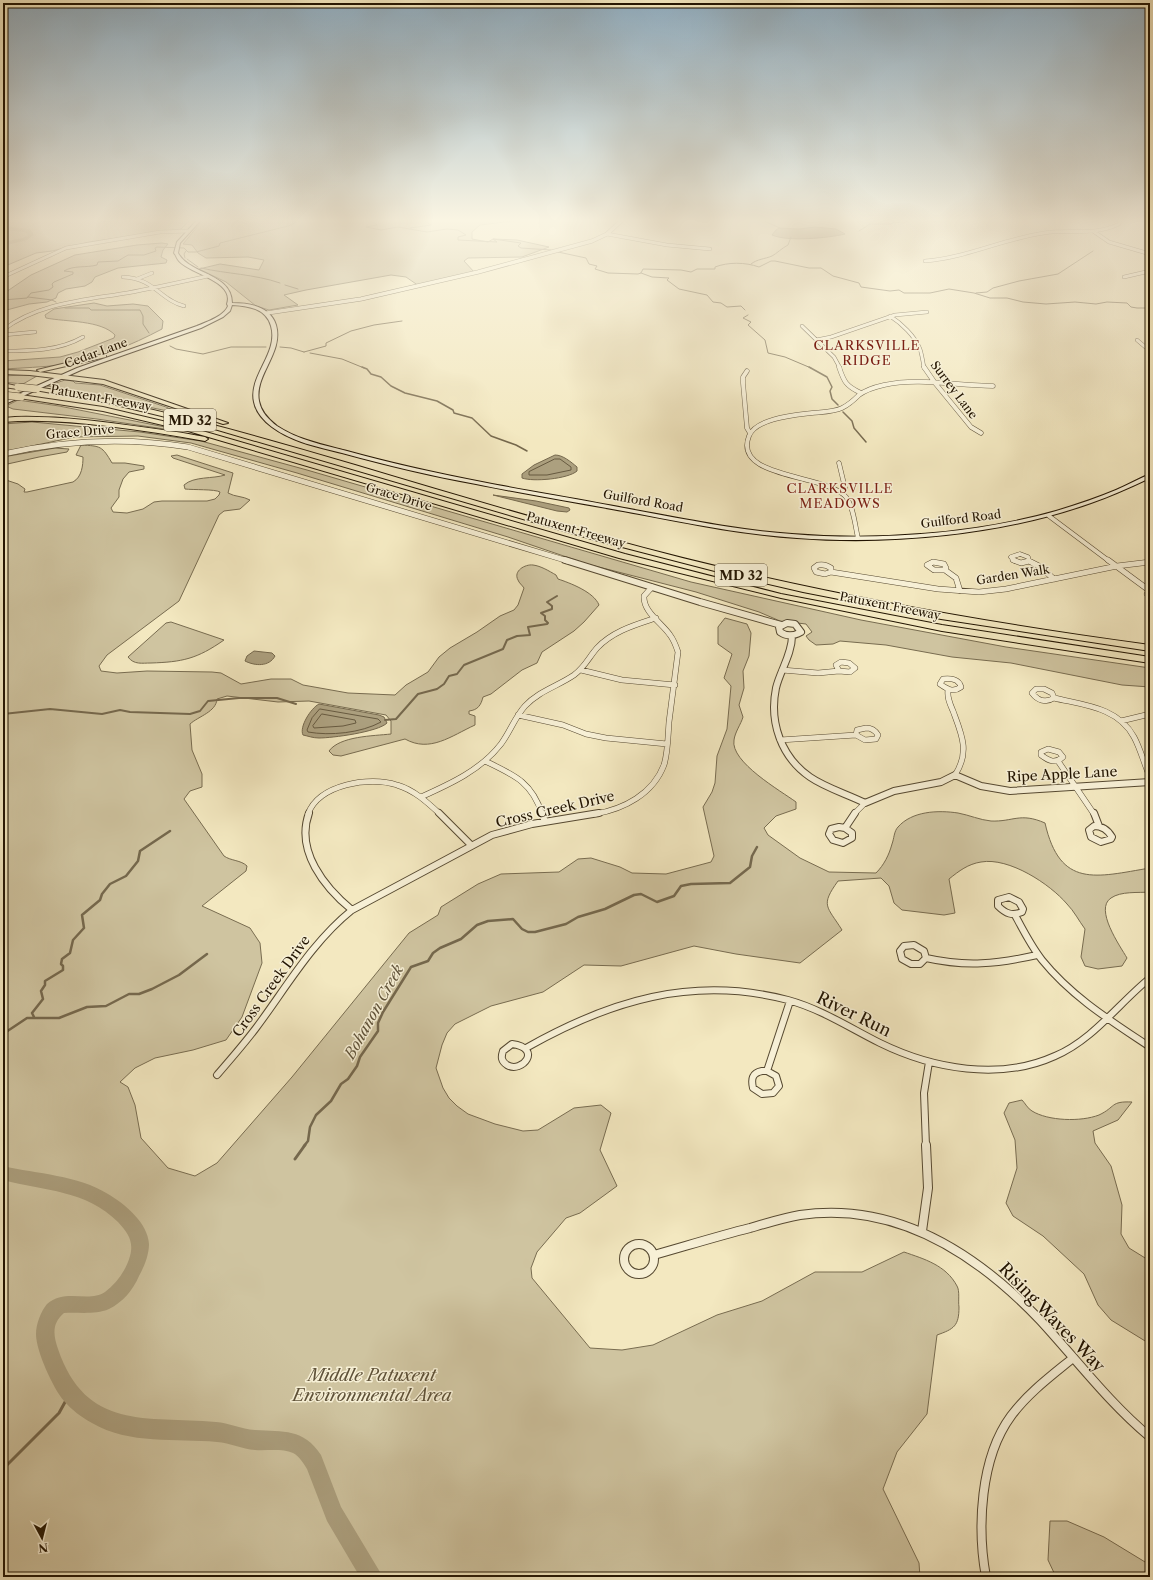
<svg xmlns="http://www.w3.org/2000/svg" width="1153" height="1580" font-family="'Libre Caslon Text',serif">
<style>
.green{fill:#cfc4a0;stroke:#786c50}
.water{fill:#aca07f;stroke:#75684d}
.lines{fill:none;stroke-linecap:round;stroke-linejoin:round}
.shore{stroke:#675a40;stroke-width:1}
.stream-far4{stroke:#75684d;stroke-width:1}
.stream-far3{stroke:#75684d;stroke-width:1.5}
.stream-far2{stroke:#75684d;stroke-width:2}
.stream-far1{stroke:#75684d;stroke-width:2.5}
.stream{stroke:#75684d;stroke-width:3}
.river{fill:#aca07f;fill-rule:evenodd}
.minor-far4-casing{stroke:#564931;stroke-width:4}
.minor-far3-casing{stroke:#564931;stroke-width:5}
.minor-far2-casing{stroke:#564931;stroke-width:6}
.minor-far1-casing{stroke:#564931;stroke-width:8}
.minor-casing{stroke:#564931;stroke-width:10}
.tertiary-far2-casing{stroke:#564931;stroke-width:4.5}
.tertiary-far1-casing{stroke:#564931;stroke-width:6}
.tertiary-casing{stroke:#564931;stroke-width:8}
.secondary-casing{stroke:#221401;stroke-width:2}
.motorway-casing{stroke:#221401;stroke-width:2}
.minor-far4{stroke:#f7f0d6;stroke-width:3}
.minor-far3{stroke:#f7f0d6;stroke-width:4}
.minor-far2{stroke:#f7f0d6;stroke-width:5}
.minor-far1{stroke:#f7f0d6;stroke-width:6}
.minor{stroke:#f7f0d6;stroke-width:8}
.tertiary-far2{stroke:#f7f0d6;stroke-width:3.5}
.tertiary-far1{stroke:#f7f0d6;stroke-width:5}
.tertiary{stroke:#f7f0d6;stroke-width:6}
.secondary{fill:#f7f0d6;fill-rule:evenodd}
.motorway{fill:#f3e8c0;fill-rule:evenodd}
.motorway-bridge-casing{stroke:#221401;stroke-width:8;stroke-linecap:butt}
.motorway-bridge{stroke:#f3e8c0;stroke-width:7}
.labels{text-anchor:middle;stroke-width:3;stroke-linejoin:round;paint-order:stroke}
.far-street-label{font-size:12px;fill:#221401;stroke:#f7f0d6}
.far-neighbourhood-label{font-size:13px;letter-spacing:1px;fill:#7a1f14;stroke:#f7f0d6}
.shield{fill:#f7f0d6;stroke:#625641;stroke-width:1}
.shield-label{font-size:13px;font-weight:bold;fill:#221401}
.street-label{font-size:14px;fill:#221401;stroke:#f7f0d6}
.water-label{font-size:15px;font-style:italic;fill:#60533a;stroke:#f7f0d6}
.near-street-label{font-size:17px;fill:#221401;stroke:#f7f0d6}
.near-park-label{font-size:17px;font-style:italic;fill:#5f5239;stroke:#f7f0d6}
</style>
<rect width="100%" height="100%" fill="#f3e8c0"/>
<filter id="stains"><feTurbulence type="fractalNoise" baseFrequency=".005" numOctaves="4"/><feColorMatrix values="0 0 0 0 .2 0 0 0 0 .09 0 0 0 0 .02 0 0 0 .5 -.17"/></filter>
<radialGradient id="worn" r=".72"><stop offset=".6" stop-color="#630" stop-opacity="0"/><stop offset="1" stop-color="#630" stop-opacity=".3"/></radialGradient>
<!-- green -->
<path class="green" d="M3,220H94L109,222L115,220H190L181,229L89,242L52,251L36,253L3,267Z
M203,220H521L480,225L472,232V239L488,242L493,239L517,240L549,247L522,257L468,258L464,261L475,273L419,286L406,277L391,275L306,290L284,295L298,305L269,310L256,306L226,282L199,269L220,264L259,270L264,260L248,257L206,258L198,253L192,245L183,244Z
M162,243L168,244L163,250L161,257L167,260L166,263L118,268L95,277L92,282L85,286L66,289L58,293L56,298L47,302L29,304L3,311V294L31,275L75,255L137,245Z
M94,303L107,306L133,304L148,306L163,321L162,329C132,345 96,360 61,365C42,367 23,368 3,369V361L60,357L78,352L114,338L115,335C101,320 66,322 46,318L45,315L54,309Z
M23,375L37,376L23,384L3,382V376Z
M65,380L73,381L75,383L100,385L166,407L182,414L47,386Z
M18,400L59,406L175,429L171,430L97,419L13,409L6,406Z
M32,422L140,432L201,441L307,470L691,582L861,620L1006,647L1150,668V687L1122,685L1011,663L952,657L886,645L840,641L833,644L816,645L809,640L806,636L812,632L806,624L780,621L759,612L696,592L587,564L508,537L297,473L191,443L138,436L75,437L3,452V449L7,446L3,444V424Z
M81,445C101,446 102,446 112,463H125L144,466V469L129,472L123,479L119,490V497L111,508L113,512L127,513L143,509L154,502L162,501H207L215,499L219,495L220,492C215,489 193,490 185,489L184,485C194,476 213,479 225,475L173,458L171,456L177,455L233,473L228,493C235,497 243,496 250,500L240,509L224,511L219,515L179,601L107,655L99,666L101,671L117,673L147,671L212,672L221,673L241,684L271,679H291L303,685L348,693L395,695L406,685L428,672L439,657L450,648L477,632L500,616L514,610L518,605L524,588C522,585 519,583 518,580C513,571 525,564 533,565C541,566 549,571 556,575L558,579C570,583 594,592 599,605L584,622L574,631L542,652L537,663L522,670L491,694L483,697C481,705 478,710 469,711V714L475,716V725C451,736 430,753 405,739L341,756L333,755L329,751C340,736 373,736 391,734V721L386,715L309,701L278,702L227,696L217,699C216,712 199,716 190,724L192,750L202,774V787L190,791L184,799L224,856C231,861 241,860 247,866L246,871L202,906L250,928L260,943L262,963L242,1017L226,1040L193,1050L155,1058L135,1068L120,1082L128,1087L135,1105L141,1138L168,1168L195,1176L217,1163L292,1077L409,933L438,915L441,907L478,884L501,874L559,872L578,859L591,858L620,867L632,873L666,874L711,862L714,856L703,807L712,792L715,783L717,756L727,729L731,686L724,678L732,654L718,644V627L725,618L747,624L751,633L749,656L743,671L744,688L739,705L743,717C741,724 735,732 734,740C730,762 781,791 796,802V809L776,816L764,828L768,835L800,858L829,872L876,873C884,865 889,855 892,844C894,839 894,831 898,827C912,811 938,810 958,813C969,815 980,820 991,821C1013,822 1020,812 1045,823C1060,889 1096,877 1150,868V892C1138,893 1121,891 1111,898C1094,909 1120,946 1127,958L1122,966L1098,969L1085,966L1081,957L1085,929C1079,921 1074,911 1067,904C1050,884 1009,857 981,862C968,864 959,871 949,879L955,913L944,915L902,910L894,903L889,886L881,878L838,881C820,906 827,906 842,930L800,963L736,954L694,946L621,966L584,965L543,992L491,1006L455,1024L447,1033L442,1045L436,1068L443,1088L449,1098L457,1106L468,1114L495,1124L523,1131L538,1130L574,1108L601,1105L611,1113L600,1150L617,1186L580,1213L566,1218L537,1252L531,1268L532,1278L590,1348L622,1350L653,1345L717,1315L762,1301L815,1272H862L904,1252C924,1259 946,1265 957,1286C960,1291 958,1301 959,1307C959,1326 954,1329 937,1335L927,1414L897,1452L883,1489L919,1563L920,1577H3V479L18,484L25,489L24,492H27L73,482C82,477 83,465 83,457L76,455Z
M55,448L69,449L67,452L39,457L3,465V457Z
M171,622L224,640C197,659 182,662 151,663C142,663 134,665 128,657L166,623Z
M1022,1100C1025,1103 1028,1109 1032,1111C1048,1121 1081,1122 1099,1115C1116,1107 1110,1101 1132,1102L1118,1120L1093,1131L1095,1143L1111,1166L1122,1205L1121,1234L1129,1248L1150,1261V1344L1111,1320L1098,1305L1084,1274L1043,1236L1013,1216L1006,1203L1017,1168L1015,1140L1004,1113L1009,1103Z
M1050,1521H1067L1104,1537L1150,1565V1577H1056L1048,1560Z"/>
<!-- water -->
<path class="water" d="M815,227L836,229L845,234C828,238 788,242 772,235L776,230L779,228L799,229Z
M555,455C563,455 571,462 577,467V471C568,479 533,482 522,478V474L534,465Z
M493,495L536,501L569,508L570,510L567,512L557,511Z
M254,651L272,653L275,656C269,667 255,666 245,661L247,656Z
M319,704L379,715L384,717L387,723C378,732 332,738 319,738C313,738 308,736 303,735C299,727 311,708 319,704Z"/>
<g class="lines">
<!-- shore -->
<path class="shore" d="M555,459H560L571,467V470L547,475H529V472Z
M320,709L378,719L381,722C361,733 330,736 308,732L307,730L312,718Z
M322,714L355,720L356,723L343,726L314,728L313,726Z"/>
<!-- stream-far4 -->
<path class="stream-far4" d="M373,220L372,221L377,225L366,227L381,230L398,227L427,232L447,229L458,230L466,235L458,237V240L497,242L493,239L521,243L518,246L521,248L551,250
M762,220L782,229
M920,220L937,222L943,221L942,220
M410,228L431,225L423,220
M859,231L870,224H891L894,222L903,223L910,220
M558,252L586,258L589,264L597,266L595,269L608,273L638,274L641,273L643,269L681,270L691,272L697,269H715V267C728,262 745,262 759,267L771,261H775L809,268H821L833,276L859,283L861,287L890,291L899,290L904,293H930L949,289L974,293L990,298H1007L1023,302L1046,304L1075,302L1096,304L1107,302L1127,303L1131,307L1137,308H1150
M185,258L184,254L186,251
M187,259L198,267
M751,264C757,259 765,259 772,256C776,254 782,248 788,245L791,237
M201,268C227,274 254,274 280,283
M641,273L652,277L669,278L667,280L679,289L707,295L713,302L721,303L727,307L741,306L745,310
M285,285L298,289
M976,293L987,292L993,288L1019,281L1058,274L1093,251
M28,297L52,300L56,302
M3,300L27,298L31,293L49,290L53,287L52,284L54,282L73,274V272L64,271C74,265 86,268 97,265L98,262L118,261L128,255H144L156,251L155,248L157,247L184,248L188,252H196L219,246L220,243L288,226L302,220
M65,308H89L91,310H140L143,316V324L149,333
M748,315L743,318L751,322L748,325L765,340L768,353L785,357L811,368
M170,346L176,349L203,354L231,347H266
M280,347L291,348L304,352
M304,352L326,346V343L351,331L374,325L402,321
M310,353L342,359L364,368"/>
<!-- stream-far3 -->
<path class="stream-far3" d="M362,367L367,369L371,374L381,377L391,386L405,393L437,401L453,410L454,413L472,418L491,436L516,445L527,451
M809,367L827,377L832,387L830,391L832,399L838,405
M843,412L852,421L854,428L866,442"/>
<!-- stream-far2 -->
<path class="stream-far2" d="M3,714L50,709L102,714L120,710L130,712L190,714L200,711L208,701L239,698H277L296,704
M385,720L396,719L418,694L437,689L444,684L449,676L457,674L464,665L503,649L507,640L517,636L530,635L528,627L547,624L548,623L545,620V616L541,613L552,609V606L547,602L557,596"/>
<!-- stream-far1 -->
<path class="stream-far1" d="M34,1017L32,1013L43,999L41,991L45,985V981L63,970V966L61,964L62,959L70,953L73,940L84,928L82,915L100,900L102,894L110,884L126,876L138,861L140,851L170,831
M3,1034L27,1018H59L87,1007L106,1006L129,994H139L152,989L179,975L207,954
M304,1146L308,1141L310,1127L316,1115L331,1101L341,1084L348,1079L357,1066L360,1057L378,1031V1023L383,1012L411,967L428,961L433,953L440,948L461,939L477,925L488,921L513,919L522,929L528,932H535L566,924L578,917L605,909L634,895L641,894L657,902L674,896L681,886L691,884L730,883L750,867L752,856L757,847"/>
<!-- stream -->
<path class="stream" d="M295,1159L305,1145
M3,1469L59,1413L70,1393"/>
<!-- river -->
<path class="river" d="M3,226L28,229L31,230L34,235L27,240L3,246V242L23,238L28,235L25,232L3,230Z
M3,1166C37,1174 78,1175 108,1194C125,1204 148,1223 149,1244C149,1255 144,1267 139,1276C133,1290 123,1302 109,1309C95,1315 79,1312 64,1313C52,1323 53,1335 58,1349C86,1431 146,1416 216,1422C229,1423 241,1429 255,1430C284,1432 303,1428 321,1455L341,1507L383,1577H360L327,1521L307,1469C304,1464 299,1456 293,1453C282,1448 266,1451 255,1450C242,1449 230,1443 217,1442C176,1438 129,1445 92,1423C81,1417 72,1410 64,1401C53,1388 36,1351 36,1334C36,1324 41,1311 47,1304C65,1288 89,1303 105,1292C117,1283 126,1270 130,1256C134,1241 128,1233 118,1222C86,1190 45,1191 3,1180Z"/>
<defs>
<path id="minor-far4" d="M1093,231L1109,242L1150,254
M607,234L667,245L710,249
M925,261C966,258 1003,239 1044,233C1069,229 1095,236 1119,224L1120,220
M3,277L66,248L160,232L189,231
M123,277C154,278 160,300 184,306
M1124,277L1150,271
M137,279L152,273
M890,316C901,323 915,336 920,349C922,355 923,362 924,368
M802,326L834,357L840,368
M3,330C38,303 85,300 127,293C154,288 181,282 208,276
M3,335L35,332
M816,340L831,337L895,315L927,312
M1137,340L1150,351
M3,351C30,351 59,351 83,337"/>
<path id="minor-far3" d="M839,367C844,382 846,386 861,393
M924,367L935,383L971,427L981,433
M747,371L743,377V383L747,428L750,433
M839,463L845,488L842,493
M1049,516L1109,561
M858,538C855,526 854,508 846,497C827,474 732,479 749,436C756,418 796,415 812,413C822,412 834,412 842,408C848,405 854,400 859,395C867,389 875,387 884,385C919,377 957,386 993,386
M1015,561L1011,557L1020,554L1028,557L1029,561"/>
<path id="minor-far2" d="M1013,560L1021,563L1029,561
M1108,560L1150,591
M1029,561L1039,566L1054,579
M933,562L944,564L946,568L945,570H934L927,565Z
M818,565C823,564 827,565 831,568V572L825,574L816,572L814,568Z
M945,570L956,578L960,591
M831,572L938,589L979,592L1006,589L1117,566L1150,562
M1150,591L1147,594L1150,597
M841,662L849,663L855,668L850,672L839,671L836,665Z
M581,670L622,680L675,685
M782,670L818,673L839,671
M943,679C950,678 959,679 961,687C953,693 947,689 940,684Z
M1036,689H1044L1052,693L1054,698C1046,703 1038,701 1032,693Z
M948,690C947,698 950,704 953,711C962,735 970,752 955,775
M1054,698C1083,705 1118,707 1134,737C1141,750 1144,764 1150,777
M518,715L563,725L586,734L606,738L667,744
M1121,721L1150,714
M866,728C871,728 875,730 878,735L876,739L865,740L856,735L857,730Z
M780,740L856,735
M1048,749L1059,752L1063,757C1055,764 1049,761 1041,755V752Z
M485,761C514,775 532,782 542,814
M1058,761L1094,814
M421,797C450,784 481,770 501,744C510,732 515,717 525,706C539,691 558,686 574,675C585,667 589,657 597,648C613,631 635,625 656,618
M308,814C319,784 370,776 397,785C414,790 427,802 440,814
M595,814C624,809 653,794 664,765C668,752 668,735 669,722C672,699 675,675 678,652C676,646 674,640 670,635C662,623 643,612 644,596L652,587
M854,814L865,803"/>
<path id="minor-far1" d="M309,813C295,851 325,888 352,910
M439,813L471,845
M542,813L545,822
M1094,813L1099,826
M1094,826C1102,826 1108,830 1112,837L1111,839L1101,842L1091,837L1089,830Z
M839,827L845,828L852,833V838L843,843L833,840L829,834L831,829Z
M845,828L855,813
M1009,897L1019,902L1023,909L1022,912C1012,916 1006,914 998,906V900Z
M1015,915C1023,930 1031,946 1042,960C1072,997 1111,1021 1150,1047
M914,945L924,951L926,958L920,964H911L902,959L900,951L904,946Z
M926,958C966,967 997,964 1037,955
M512,1044C543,1048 522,1074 507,1065C501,1061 501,1057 503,1051Z
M526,1048C609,1001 692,975 788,1000C821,1009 850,1028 880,1043C933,1069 1000,1081 1055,1056C1093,1040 1119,1003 1150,978
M762,1071H767L776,1076L779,1086L773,1093L762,1094L753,1088C751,1079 752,1073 762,1071Z
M767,1071L790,1001
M217,1075C230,1060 244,1044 256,1028C286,988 312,942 352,910L492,835L532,824L599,813
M926,1146L924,1093L929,1062"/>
<path id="minor" d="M922,1231L928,1188L926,1145
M624 1259a15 15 0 1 1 30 0a15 15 0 1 1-30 0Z
M654,1255C686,1246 718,1236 750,1228C767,1223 783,1218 800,1215C896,1201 977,1254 1040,1320C1076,1359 1109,1403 1150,1437
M986,1577C977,1528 980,1458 1011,1416C1028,1393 1051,1376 1073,1358"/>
<path id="tertiary-far2" d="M267,313L361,299L478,272L592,241L607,234L622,220"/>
<path id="tertiary-far1" d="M3,454C65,440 125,437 188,447L568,561"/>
<path id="tertiary" d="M565,560L700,602L781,625
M787,623L795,624L801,632C794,636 787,637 780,632L779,627Z
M792,636C792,654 780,671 776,688C769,722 781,757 810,777C826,788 847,794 865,803L894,791L941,782L955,775L981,786L1010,791L1150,782"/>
<path id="secondary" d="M197,220H201L180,243L178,253C190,275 232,273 232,303C249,303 270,306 276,325C284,353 254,375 259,401C261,412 269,420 277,426C298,440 324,445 347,451C394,464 440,474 487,483C533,492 578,499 624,508C679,518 735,530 792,534C876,541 975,534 1056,511C1076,505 1097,498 1116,490C1128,485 1138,479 1150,474V478C1131,487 1111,496 1091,503C1002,535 891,545 797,538C738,534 681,522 623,511C574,502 525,494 476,484C431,476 386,465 342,453C318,447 292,442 272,427C264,421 256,412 254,402C248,376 279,353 271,326C266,308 248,306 232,305L230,311L223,317L201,328L81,370L3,405V401L77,368L197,326C207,322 224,316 228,306L227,304C235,281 190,274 179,261C177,259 176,255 174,253L177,242Z"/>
<path id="motorway" d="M104,354L106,355V357L40,372L37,370Z
M3,370L30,371L104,380L228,423L223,424L103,384L30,375L3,374Z
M3,383L21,387L18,389L3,387Z
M37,387C145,404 250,434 355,465C438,490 520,514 603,537C783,587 965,620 1150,645V651L941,619L803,592L734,576L595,540L211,428L108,403L35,390V388Z
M21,395L103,407L192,428L625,554L781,594L942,625L1150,657V663L942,631L781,598L619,558L188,431L103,411L19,398V396Z
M15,417C47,416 79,419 111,423C142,427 174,431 205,437L208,439L205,441C173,435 140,430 107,426C73,422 38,419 3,422V418Z"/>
</defs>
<!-- minor-far4 casing -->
<use href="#minor-far4" class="minor-far4-casing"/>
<!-- minor-far3 casing -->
<use href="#minor-far3" class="minor-far3-casing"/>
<!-- minor-far2 casing -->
<use href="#minor-far2" class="minor-far2-casing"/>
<!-- minor-far1 casing -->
<use href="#minor-far1" class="minor-far1-casing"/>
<!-- minor casing -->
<use href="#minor" class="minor-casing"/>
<!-- tertiary-far2 casing -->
<use href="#tertiary-far2" class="tertiary-far2-casing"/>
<!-- tertiary-far1 casing -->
<use href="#tertiary-far1" class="tertiary-far1-casing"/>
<!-- tertiary casing -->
<use href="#tertiary" class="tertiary-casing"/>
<!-- secondary casing -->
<use href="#secondary" class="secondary-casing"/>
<!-- motorway casing -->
<use href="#motorway" class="motorway-casing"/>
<!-- minor-far4 -->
<use href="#minor-far4" class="minor-far4"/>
<!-- minor-far3 -->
<use href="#minor-far3" class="minor-far3"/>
<!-- minor-far2 -->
<use href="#minor-far2" class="minor-far2"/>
<!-- minor-far1 -->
<use href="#minor-far1" class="minor-far1"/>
<!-- minor -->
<use href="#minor" class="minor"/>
<!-- tertiary-far2 -->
<use href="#tertiary-far2" class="tertiary-far2"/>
<!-- tertiary-far1 -->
<use href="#tertiary-far1" class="tertiary-far1"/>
<!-- tertiary -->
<use href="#tertiary" class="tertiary"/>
<!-- secondary -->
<use href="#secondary" class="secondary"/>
<!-- motorway -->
<use href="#motorway" class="motorway"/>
<defs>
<path id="motorway-bridge" d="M18,387L37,389
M3,395L21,397"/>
</defs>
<!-- motorway-bridge casing -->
<use href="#motorway-bridge" class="motorway-bridge-casing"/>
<!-- motorway-bridge -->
<use href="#motorway-bridge" class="motorway-bridge"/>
</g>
<!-- sky -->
<linearGradient id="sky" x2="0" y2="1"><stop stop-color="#90acbe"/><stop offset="0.5" stop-color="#faf5e3"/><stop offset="1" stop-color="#faf5e3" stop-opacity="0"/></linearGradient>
<rect width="1153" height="441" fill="url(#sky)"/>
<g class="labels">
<!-- far-street labels -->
<g class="far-street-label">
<text transform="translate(96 353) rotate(-20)" y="4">Cedar Lane</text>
<text transform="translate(954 390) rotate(53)" y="4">Surrey Lane</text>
<text transform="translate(101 398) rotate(10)" y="4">Patuxent Freeway</text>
<text transform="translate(80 432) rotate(-5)" y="4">Grace Drive</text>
<text transform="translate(399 497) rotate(17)" y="4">Grace Drive</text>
<text transform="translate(643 501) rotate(10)" y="4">Guilford Road</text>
<text transform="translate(961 519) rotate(-7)" y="4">Guilford Road</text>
<text transform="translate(576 530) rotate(16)" y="4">Patuxent Freeway</text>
<text transform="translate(1013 575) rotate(-9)" y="4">Garden Walk</text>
<text transform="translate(890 606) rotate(11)" y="4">Patuxent Freeway</text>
</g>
<!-- far-neighbourhood labels -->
<g class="far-neighbourhood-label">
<text x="867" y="350">CLARKSVILLE<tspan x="867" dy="15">RIDGE</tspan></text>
<text x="840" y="493">CLARKSVILLE<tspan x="840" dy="15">MEADOWS</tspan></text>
</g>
<!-- shield labels -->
<g class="shield">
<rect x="164" y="409" width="52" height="22" rx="3"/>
<rect x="715" y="564" width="52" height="22" rx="3"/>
</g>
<g class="shield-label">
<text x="190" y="425">MD 32</text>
<text x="741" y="580">MD 32</text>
</g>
<!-- street labels -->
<g class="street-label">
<text transform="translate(1062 774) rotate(-3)" y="5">Ripe Apple Lane</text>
<text transform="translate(555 809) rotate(-13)" y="5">Cross Creek Drive</text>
<text transform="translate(271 986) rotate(-54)" y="5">Cross Creek Drive</text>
</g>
<!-- water labels -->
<g class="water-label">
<text transform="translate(374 1012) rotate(-61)" y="5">Bohanon Creek</text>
</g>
<!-- near-street labels -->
<g class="near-street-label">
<text transform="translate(854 1014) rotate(26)" y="6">River Run</text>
<text transform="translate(1052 1317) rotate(46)" y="6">Rising Waves Way</text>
</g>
<!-- near-park labels -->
<g class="near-park-label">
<text x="372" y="1381">Middle Patuxent<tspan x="372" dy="20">Environmental Area</tspan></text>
</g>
</g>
<!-- margin -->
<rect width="1153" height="1580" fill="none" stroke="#f3e8c0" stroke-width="16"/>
<rect x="4" y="4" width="1145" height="1572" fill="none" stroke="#221401" stroke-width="2"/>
<rect x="8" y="8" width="1137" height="1564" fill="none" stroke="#221401"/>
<!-- north arrow -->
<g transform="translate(42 1538) rotate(173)" stroke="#f7f0d6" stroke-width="3" paint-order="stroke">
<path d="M0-3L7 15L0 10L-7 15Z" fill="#221401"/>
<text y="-6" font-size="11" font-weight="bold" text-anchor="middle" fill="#221401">N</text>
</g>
<rect width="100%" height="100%" filter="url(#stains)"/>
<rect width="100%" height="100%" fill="url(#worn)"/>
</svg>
